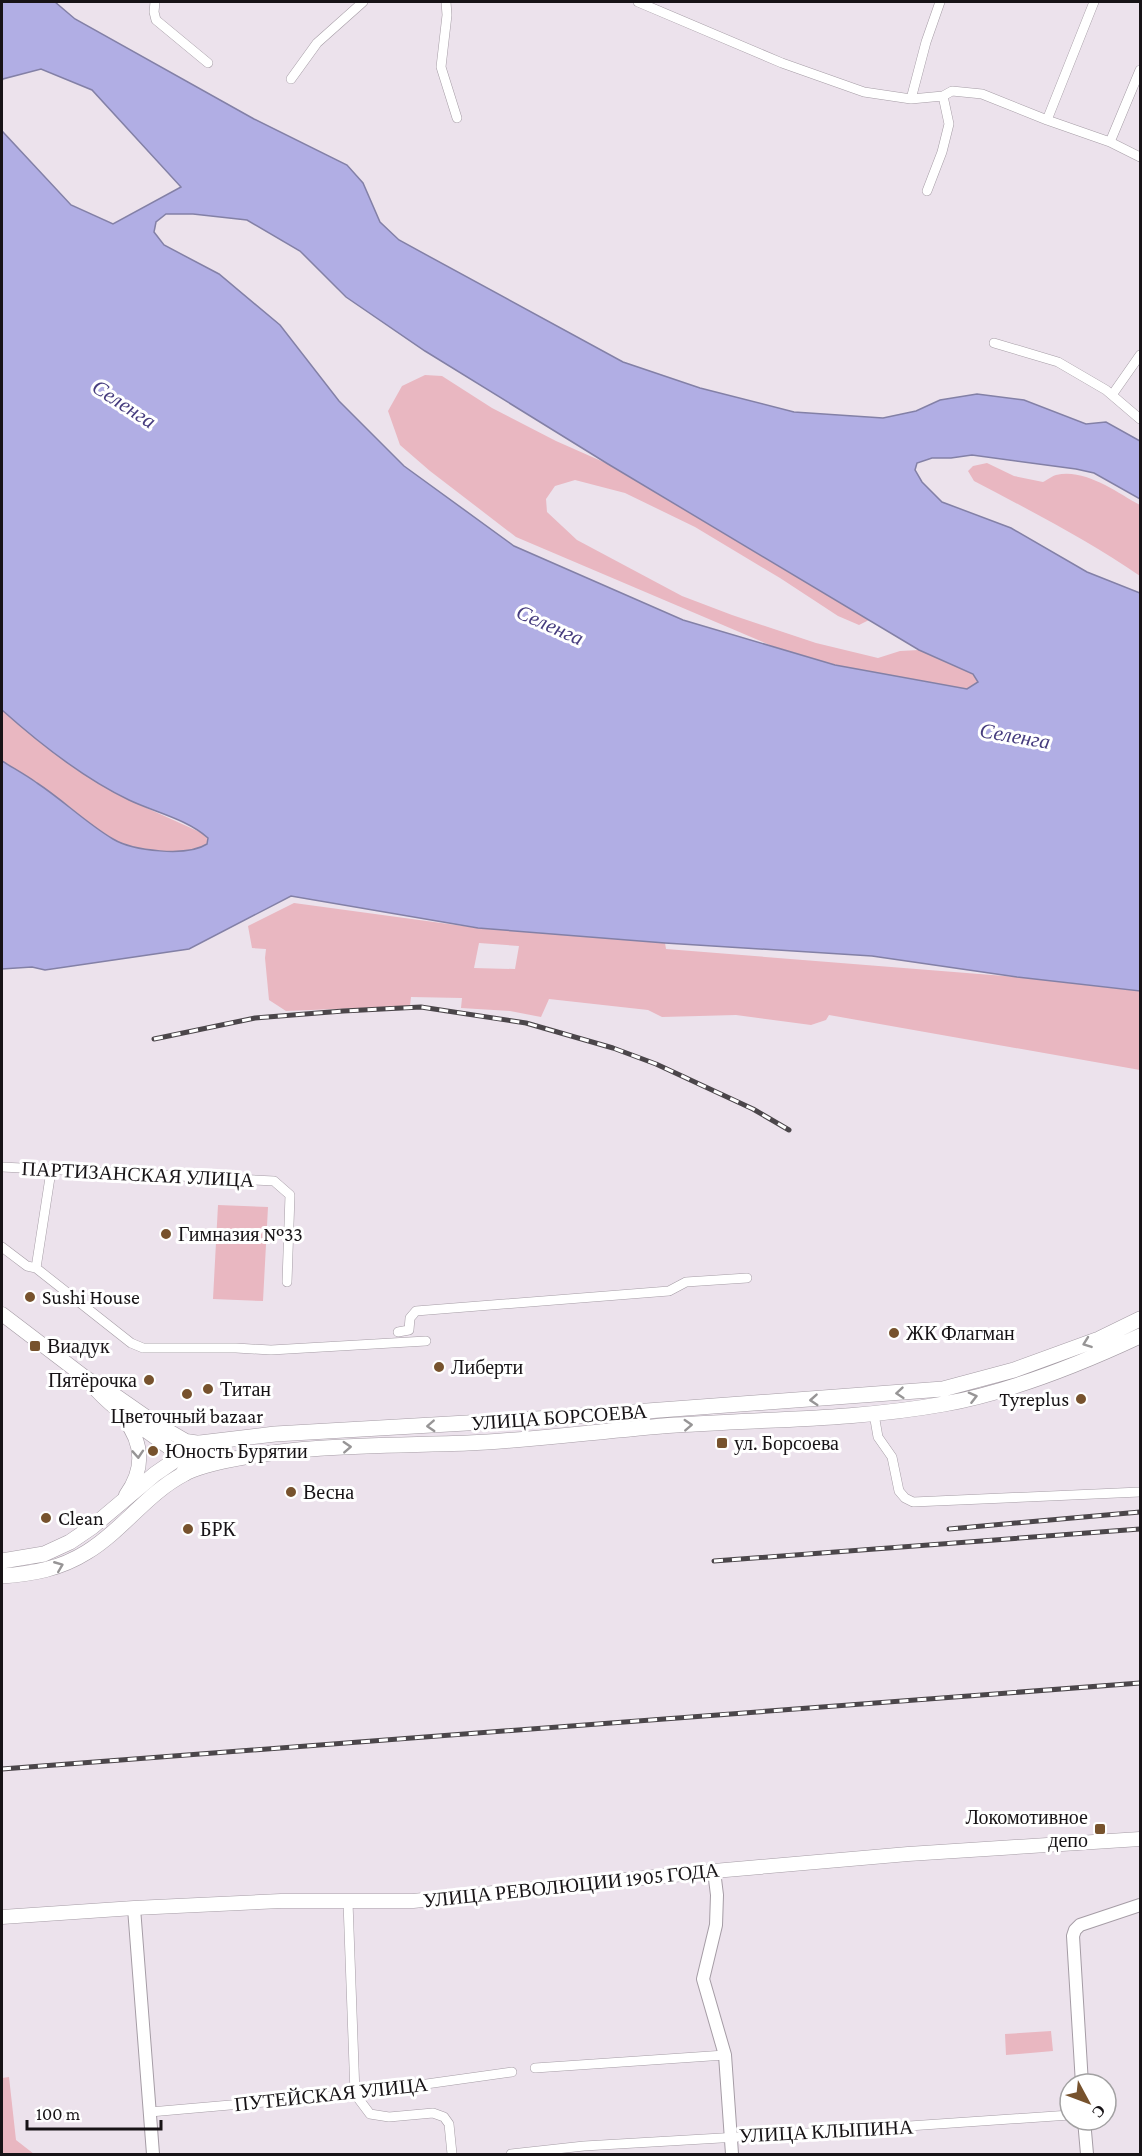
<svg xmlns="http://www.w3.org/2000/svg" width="1142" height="2156" font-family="'Crimson Pro',serif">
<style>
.green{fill:#e9b7c1;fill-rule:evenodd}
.water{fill:#b1aee4;stroke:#8380a6;stroke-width:1.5;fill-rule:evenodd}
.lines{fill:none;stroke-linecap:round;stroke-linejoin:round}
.minor-casing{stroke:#a59ca5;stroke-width:10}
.tertiary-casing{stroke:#a59ca5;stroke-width:14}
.secondary-casing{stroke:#a59ca5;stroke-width:15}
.primary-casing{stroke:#a59ca5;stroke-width:16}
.minor{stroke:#fff;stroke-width:9}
.tertiary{stroke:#fff;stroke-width:12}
.secondary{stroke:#fff;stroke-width:14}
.primary{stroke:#fff;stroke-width:15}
.rail-casing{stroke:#4b464a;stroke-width:5}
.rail{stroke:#fff;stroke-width:3;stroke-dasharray:9;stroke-linecap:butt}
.oneway{stroke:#979596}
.poi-dot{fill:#77522d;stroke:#fff;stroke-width:2}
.labels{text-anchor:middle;stroke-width:6;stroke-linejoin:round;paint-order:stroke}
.street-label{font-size:20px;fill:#171316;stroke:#fff}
.poi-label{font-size:20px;fill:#171316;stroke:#fff;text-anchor:start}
.water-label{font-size:21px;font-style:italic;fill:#463c7e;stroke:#fff}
</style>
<rect width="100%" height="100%" fill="#ece2ec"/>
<!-- green -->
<path class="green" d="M425,375L442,376L492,408L556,441L608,464L869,620L859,625L838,616L780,578L695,527L625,493L575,480L555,486L546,499L547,512L577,540L682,596L732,615L816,643L878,658L900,651L919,650L973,674L978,682L967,689L835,665L772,646L516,537L430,471L400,445L388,411L402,386Z
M987,463L1014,476L1043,482C1047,480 1052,476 1056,475C1085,468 1116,492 1140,505V576C1088,540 1031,511 974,481L968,471L973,466Z
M2,710L77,770L129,800L202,833L208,838L207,844C187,857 136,851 114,840C97,831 81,816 66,804C45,789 24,774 2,761Z
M294,903L478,928L665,943L666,949L1017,977L1140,991V1070L829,1015L826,1020L811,1025L736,1015L662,1017L648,1010L549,999L541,1017L510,1011L461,1008L462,998L411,997L410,1006L286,1011L269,1000L265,958L266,949L252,948L248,926ZM479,943L519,946L515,969L474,968Z
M218,1205L268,1207L263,1301L213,1299Z
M1051,2031L1053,2051L1006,2055L1005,2034Z
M9,2077L16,2140L34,2154H2V2078Z"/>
<!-- water -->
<path class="water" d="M2,2H55L75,19L254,119L347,165L363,183L380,222L399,240L623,362L700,388L794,412L883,418L916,411L940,400L977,394L1024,400L1086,424L1106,422L1140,441V499L1094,473L1076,469L972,455L951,458H932L917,463L915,470L922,482L942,502L1011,528L1087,572L1140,593V991L1017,977L872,956L665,943L478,928L291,896L189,949L45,970L32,967L2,969V761C13,768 26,775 37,783C63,800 86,823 113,839C133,851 187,857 207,844L208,838C187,819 154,812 129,800C83,778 40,744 2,710V131L71,205L113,224L181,187L92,90L41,69L3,79L2,81ZM166,214H193L247,220L300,251L346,297L425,351L608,464L919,650L973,674L978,682L967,689L835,665L683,620L514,546L404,466L339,401L280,325L219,274L164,245L154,232L156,222Z"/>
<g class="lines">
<defs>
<path id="minor" d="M155,2L154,12L156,20L208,63
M446,2L447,15L441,67L457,118
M638,2L782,63L864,92L911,99L943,96L952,91L982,94L1047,120L1110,142L1140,157
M291,79L317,43L363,2
M911,99L926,42L940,2
M1047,120L1094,2
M1110,142L1140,70
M927,191L942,152L949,124L943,96
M994,343L1058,362L1106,390L1140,419
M1112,395L1140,355
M2,1167L274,1181L290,1195L287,1282
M2,1247L27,1266L36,1268L131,1343L143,1348H236L271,1350L426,1341
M36,1268L51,1171
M398,1332L409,1330L410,1318L416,1311L669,1291L686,1282L747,1278
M874,1414L878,1437L892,1457L899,1491L905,1498L913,1502L1140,1492
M348,1902L355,2094L370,2114L389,2117L433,2113L444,2117L449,2124L452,2154
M535,2068L725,2055
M150,2112L355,2094L512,2072
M511,2154L584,2146L807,2133L1070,2115"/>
<path id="tertiary" d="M714,1871L717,1895L716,1925L703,1979L725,2055L732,2154
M134,1908L153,2154
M1082,2084L1073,1936L1075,1930L1080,1925L1140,1905
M1084,2120L1087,2154"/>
<path id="secondary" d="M2,1314L86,1378L109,1391L155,1423L186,1441L200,1443L182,1474
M91,1384C116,1414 151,1432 181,1457L190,1458
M124,1419C144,1444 144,1470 126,1495
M2,1917L134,1908L281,1901H413L714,1871L908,1854L1140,1839"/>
<path id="primary" d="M2,1561L44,1554L70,1542L92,1527L155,1474L200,1443L275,1434L553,1418L943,1389L1014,1370L1099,1339L1140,1319
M2,1576C32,1574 60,1569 87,1552C122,1531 147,1493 184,1474C196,1467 210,1464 224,1461C304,1444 386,1446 468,1443C537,1440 606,1430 676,1425C765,1419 856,1420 944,1404C1011,1392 1078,1365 1140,1336"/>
</defs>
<!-- minor casing -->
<use href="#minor" class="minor-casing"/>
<!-- tertiary casing -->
<use href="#tertiary" class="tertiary-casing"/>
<!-- secondary casing -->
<use href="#secondary" class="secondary-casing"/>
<!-- primary casing -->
<use href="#primary" class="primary-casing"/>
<!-- minor -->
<use href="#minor" class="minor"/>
<!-- tertiary -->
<use href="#tertiary" class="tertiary"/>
<!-- secondary -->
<use href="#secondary" class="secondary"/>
<!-- primary -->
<use href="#primary" class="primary"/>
<defs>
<path id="rail" d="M154,1039L255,1018L343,1011L421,1007L526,1023L613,1048L656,1064L753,1109L789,1130
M949,1529L1140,1512
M714,1561L1140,1529
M2,1769L1140,1683"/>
</defs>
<!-- rail casing -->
<use href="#rail" class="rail-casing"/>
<!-- rail -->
<use href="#rail" class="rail"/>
</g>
<!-- one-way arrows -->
<defs><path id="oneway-chevron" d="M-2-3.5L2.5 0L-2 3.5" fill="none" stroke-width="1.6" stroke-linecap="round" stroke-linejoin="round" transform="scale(1.5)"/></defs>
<g class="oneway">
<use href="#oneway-chevron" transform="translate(1087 1343) rotate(160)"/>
<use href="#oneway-chevron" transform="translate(900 1393) rotate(175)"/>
<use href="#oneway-chevron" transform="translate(973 1397) rotate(-14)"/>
<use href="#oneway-chevron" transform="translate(814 1400) rotate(176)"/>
<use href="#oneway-chevron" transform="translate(688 1425) rotate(-3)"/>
<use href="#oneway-chevron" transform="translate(431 1426) rotate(177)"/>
<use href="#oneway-chevron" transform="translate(347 1447) rotate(-3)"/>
<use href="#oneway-chevron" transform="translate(138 1454) rotate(86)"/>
<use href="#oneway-chevron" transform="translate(59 1566) rotate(-22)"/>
</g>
<!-- markers -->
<g class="poi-dot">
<circle cx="166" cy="1234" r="6"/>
<circle cx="30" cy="1297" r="6"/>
<circle cx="894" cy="1333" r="6"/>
<rect x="29" y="1340" width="12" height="12" rx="3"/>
<circle cx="439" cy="1367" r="6"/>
<circle cx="149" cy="1380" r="6"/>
<circle cx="208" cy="1389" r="6"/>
<circle cx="187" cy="1394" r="6"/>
<circle cx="1081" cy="1399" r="6"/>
<rect x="716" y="1437" width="12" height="12" rx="3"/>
<circle cx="153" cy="1451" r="6"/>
<circle cx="291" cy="1492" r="6"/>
<circle cx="46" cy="1518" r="6"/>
<circle cx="188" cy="1529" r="6"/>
<rect x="1094" y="1823" width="12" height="12" rx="3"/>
</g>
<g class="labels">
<!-- street labels -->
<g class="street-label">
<text transform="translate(138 1174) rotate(3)" y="7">ПАРТИЗАНСКАЯ УЛИЦА</text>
<text transform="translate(559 1417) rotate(-4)" y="7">УЛИЦА БОРСОЕВА</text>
<text transform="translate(571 1885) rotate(-6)" y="7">УЛИЦА РЕВОЛЮЦИИ 1905 ГОДА</text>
<text transform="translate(331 2094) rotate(-6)" y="7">ПУТЕЙСКАЯ УЛИЦА</text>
<text transform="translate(826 2131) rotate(-3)" y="7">УЛИЦА КЛЫПИНА</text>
</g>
<!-- poi labels -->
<g class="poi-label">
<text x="178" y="1241">Гимназия №33</text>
<text x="42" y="1304">Sushi House</text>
<text x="906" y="1340">ЖК Флагман</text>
<text x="47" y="1353">Виадук</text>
<text x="451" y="1374">Либерти</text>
<text x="137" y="1387" text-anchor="end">Пятёрочка</text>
<text x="220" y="1396">Титан</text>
<text x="1069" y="1406" text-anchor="end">Tyreplus</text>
<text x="187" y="1423" text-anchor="middle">Цветочный bazaar</text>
<text x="734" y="1450">ул. Борсоева</text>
<text x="165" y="1458">Юность Бурятии</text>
<text x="303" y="1499">Весна</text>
<text x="58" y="1525">Clean</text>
<text x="200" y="1536">БРК</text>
<text x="1088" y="1824" text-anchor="end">Локомотивное<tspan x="1088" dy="23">депо</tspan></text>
</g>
<!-- water labels -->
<g class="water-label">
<text transform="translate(124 404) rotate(33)" y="7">Селенга</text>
<text transform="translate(550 625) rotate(24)" y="7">Селенга</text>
<text transform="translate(1015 736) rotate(10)" y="7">Селенга</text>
</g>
</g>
<!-- border -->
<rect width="1142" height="2156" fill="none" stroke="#171316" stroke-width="6"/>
<!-- north arrow -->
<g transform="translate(1088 2102) rotate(131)"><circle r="28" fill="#ffffff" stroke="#a2a1a2" stroke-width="1.5"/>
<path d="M0-4.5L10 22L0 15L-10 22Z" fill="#77522d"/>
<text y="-9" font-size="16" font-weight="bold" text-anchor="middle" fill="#171316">С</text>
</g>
<!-- scale -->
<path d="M27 2120v9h134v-9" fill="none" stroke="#171316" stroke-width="3"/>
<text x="36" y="2120" font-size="18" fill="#171316" stroke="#ffffff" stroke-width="4.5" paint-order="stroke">100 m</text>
</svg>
